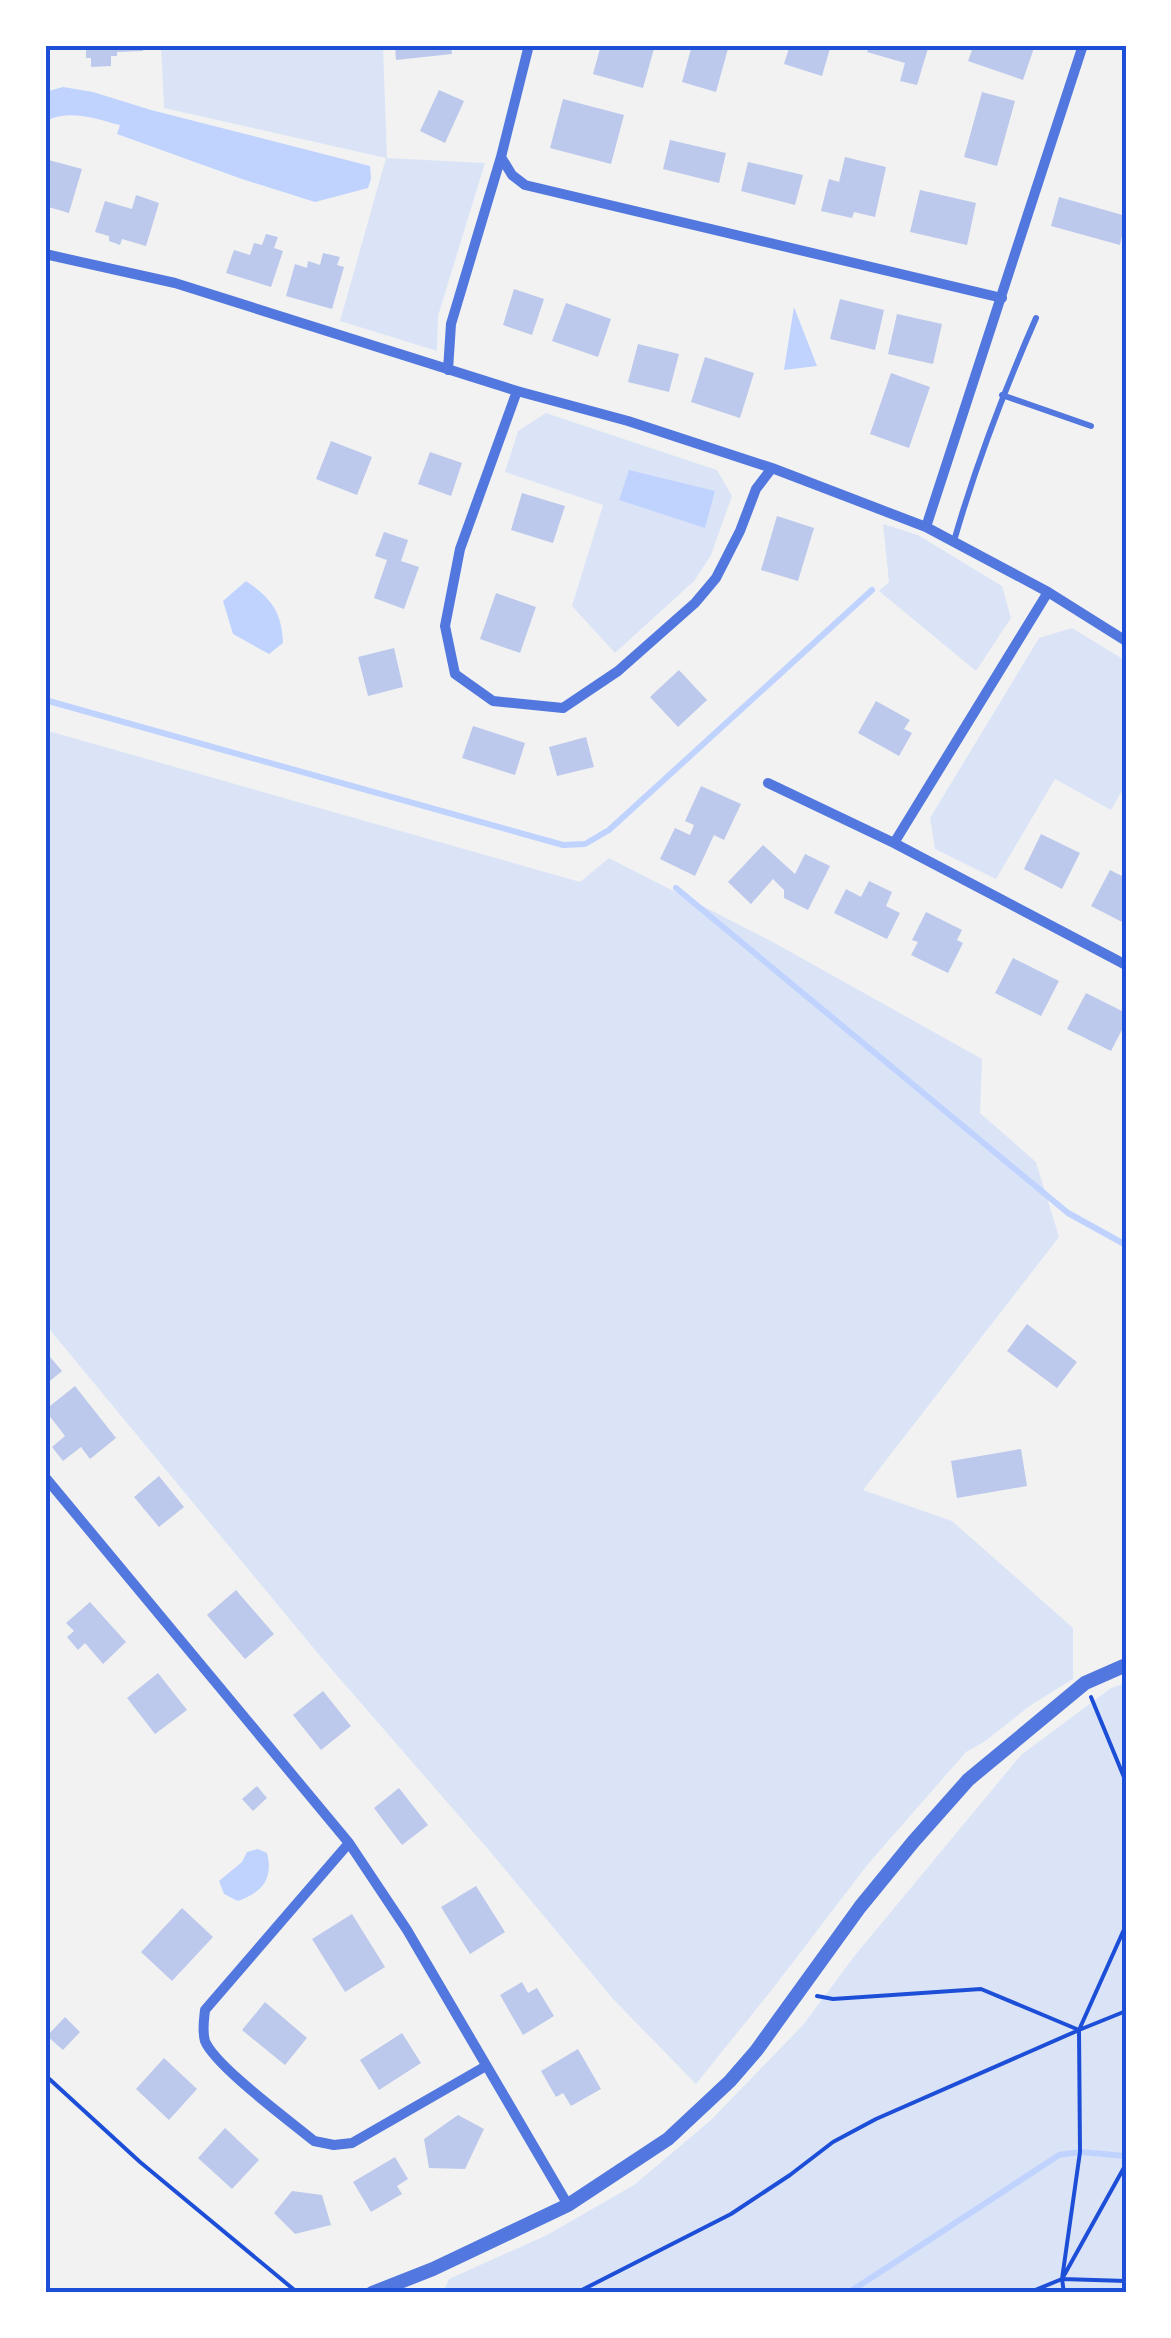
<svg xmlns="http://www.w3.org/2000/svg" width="1171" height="2338" font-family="Signika,sans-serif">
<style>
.green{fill:#dbe4f7}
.water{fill:#bfd3fe}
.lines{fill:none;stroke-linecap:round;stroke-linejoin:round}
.stream{stroke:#bfd3fe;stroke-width:6}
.building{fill:#bdc9ec}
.path{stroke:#1d4ed8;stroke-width:4}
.service{stroke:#5277de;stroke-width:6}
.minor{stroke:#5277de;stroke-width:10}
.tertiary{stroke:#5277de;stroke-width:14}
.neatline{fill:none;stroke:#1d4ed8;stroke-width:4}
</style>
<rect width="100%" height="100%" fill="#f2f2f2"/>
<!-- green -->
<path class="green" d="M161,45H383L387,158L485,163L438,316L437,351L340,321L386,158L164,108Z
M546,413L717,470L732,496L711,555L694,581L615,653L572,606L603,505L505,472L518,431Z
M883,524L918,535L1002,586L1011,618L976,671L879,591L889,582Z
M1072,628L1126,661V784L1111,810L1055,779L996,879L935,849L930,818L1039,638Z
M45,730L580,882L609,858L771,941L982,1059L980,1113L1036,1162L1059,1237L863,1490L952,1521L1073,1628V1679L1031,1705L984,1742L966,1752L868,1864L774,1987L696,2084L613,1999L487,1848L320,1656L45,1324Z
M1126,1683V2293H443L449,2279L547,2235L634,2185L711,2120L803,2025L856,1954L1021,1755L1111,1688Z"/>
<!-- water -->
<path class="water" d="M63,87L93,92L151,110L370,166L371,179L368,188L315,202L242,179L117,134L120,125C94,118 70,109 45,121V92Z
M794,307L817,366L784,370Z
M629,470L715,491L705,528L619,500Z
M246,581C271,598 282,612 283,643L269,654L233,634L223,601Z
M258,1849L267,1853C274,1879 261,1893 238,1901L224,1894L219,1881L242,1862L247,1852Z"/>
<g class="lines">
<!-- stream -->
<path class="stream" d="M45,700L563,845L585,844L609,830L872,590
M676,888L1068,1213L1126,1245
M848,2293L1059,2155L1080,2152L1126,2156"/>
</g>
<!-- building -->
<path class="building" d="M86,45H143V51L117,52V56H111V66L91,67V58H86Z
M395,45H451L452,54L396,60Z
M601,45H655L643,88L593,74Z
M692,45H729L716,92L682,82Z
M790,45H831L822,76L784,64Z
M870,45H929L917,85L900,81L905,63L867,52Z
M974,45H1035L1023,80L968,61Z
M439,90L464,101L445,143L420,131Z
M982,92L1015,101L997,166L964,157Z
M563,99L624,115L611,164L550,148Z
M670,140L726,153L719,183L663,169Z
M845,157L886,167L875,217L854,212L852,218L821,211L829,179L839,182Z
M45,159L82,169L69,213L45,206Z
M748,162L803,175L795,205L741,191Z
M920,190L976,203L967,245L910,232Z
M136,195L159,203L146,246L122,239L120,245L109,241V236L95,232L105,201L132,209Z
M1059,197L1126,216L1120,245L1051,226Z
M266,234L278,237L274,248L283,251L271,287L226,273L234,250L250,255L254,243L262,245Z
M323,253L340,257L337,265L344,267L332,309L286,296L295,264L307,268L308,261L320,265Z
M514,289L544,299L532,335L503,325Z
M840,299L884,310L875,350L830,339Z
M566,303L611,319L598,357L552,341Z
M897,314L942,324L933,364L888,354Z
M638,344L679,354L669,392L628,382Z
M705,357L754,373L740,418L691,402Z
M891,373L930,387L909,448L870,434Z
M331,441L372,457L357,495L316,479Z
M430,452L462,463L451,496L418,484Z
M522,493L565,506L553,543L511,530Z
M777,516L814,528L798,581L761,570Z
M384,532L408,540L401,561L419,567L404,609L374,598L387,560L375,556Z
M496,593L536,607L520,653L480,639Z
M394,648L403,687L368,696L358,657Z
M679,670L707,700L678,727L650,697Z
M876,701L910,720L904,729L912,733L899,756L858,733Z
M473,726L525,743L515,775L462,758Z
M586,737L594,767L557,776L549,747Z
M701,786L741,804L724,840L714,835L695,876L660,859L675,828L690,835L694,825L685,821Z
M1041,834L1080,853L1062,889L1024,869Z
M763,845L795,874L805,854L830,866L808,910L784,898V890L773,879L751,904L728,882Z
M1110,870L1126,878V924L1091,906Z
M869,881L892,892L886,906L900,913L887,939L834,913L846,889L861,897Z
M926,912L962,930L957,940L963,943L948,973L911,955L918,942L912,940Z
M1013,958L1059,981L1041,1016L995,993Z
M1086,993L1126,1013V1022L1111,1051L1067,1029Z
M1027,1324L1077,1362L1057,1388L1007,1351Z
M45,1351L62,1371L45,1385Z
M75,1386L116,1438L90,1459L81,1447L63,1461L52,1447L65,1436L45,1410Z
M1021,1449L1027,1486L957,1498L951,1461Z
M159,1476L184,1507L159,1527L134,1497Z
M236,1590L274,1634L245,1659L207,1615Z
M90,1602L126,1642L103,1664L85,1643L78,1650L67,1637L74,1631L66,1623Z
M158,1673L187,1710L155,1734L127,1698Z
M323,1691L351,1726L321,1750L293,1715Z
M257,1786L267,1798L253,1811L242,1799Z
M399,1788L428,1825L402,1845L374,1808Z
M476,1886L505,1932L470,1954L441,1907Z
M182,1908L213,1937L172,1981L141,1952Z
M352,1914L385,1967L345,1992L312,1939Z
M522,1982L528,1993L537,1988L554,2016L523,2035L500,1995Z
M265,2002L307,2038L285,2065L242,2030Z
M65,2017L80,2032L63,2050L47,2036Z
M402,2033L421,2063L379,2090L360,2060Z
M578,2049L601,2089L571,2106L563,2093L556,2097L541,2071Z
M164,2058L197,2089L169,2120L136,2089Z
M458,2115L484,2129L465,2169L429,2168L424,2139Z
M225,2128L259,2160L232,2189L198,2158Z
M395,2157L408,2179L397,2186L402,2194L371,2212L353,2182Z
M292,2191L322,2195L331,2225L295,2234L274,2213Z"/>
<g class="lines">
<!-- path -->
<path class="path" d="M1091,1697L1126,1782
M1079,2030L1126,2011
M45,2075L140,2162L298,2293
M1062,2279L1080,2152L1079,2030L1126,1925
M576,2293L731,2214L790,2175L833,2142L876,2119L1079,2030L981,1989L833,1999L817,1996
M1028,2293L1062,2279L1126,2164
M1064,2293L1062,2279L1126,2281"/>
<!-- service -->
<path class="service" d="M1002,395L1091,426
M954,541C976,464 1004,391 1036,318"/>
<!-- minor -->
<path class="minor" d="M501,157L512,175L525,185L1002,298
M45,254L175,283L517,391L628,421L772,468L926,527L1048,592L1126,641
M448,370L451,324L501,157L529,45
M517,391L460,549L445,626L455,674L493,701L563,708L618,671L695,603L716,578L740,531L756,489L772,468
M926,527L1083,45
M768,783L894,843L1126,965
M894,843L1048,592
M45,1477L349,1843L407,1930L568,2205
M349,1843L205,2010C204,2020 202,2031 205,2041C215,2066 290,2121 314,2141L334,2145L352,2143L486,2066"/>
<!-- tertiary -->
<path class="tertiary" d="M372,2293L433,2269L568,2205L668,2139L730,2081L756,2051L860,1907L913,1842L968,1780L1085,1683L1126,1665"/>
</g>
<!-- border -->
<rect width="1171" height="2338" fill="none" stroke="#ffffff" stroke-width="95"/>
<rect x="48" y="48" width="1076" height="2242" class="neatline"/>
</svg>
